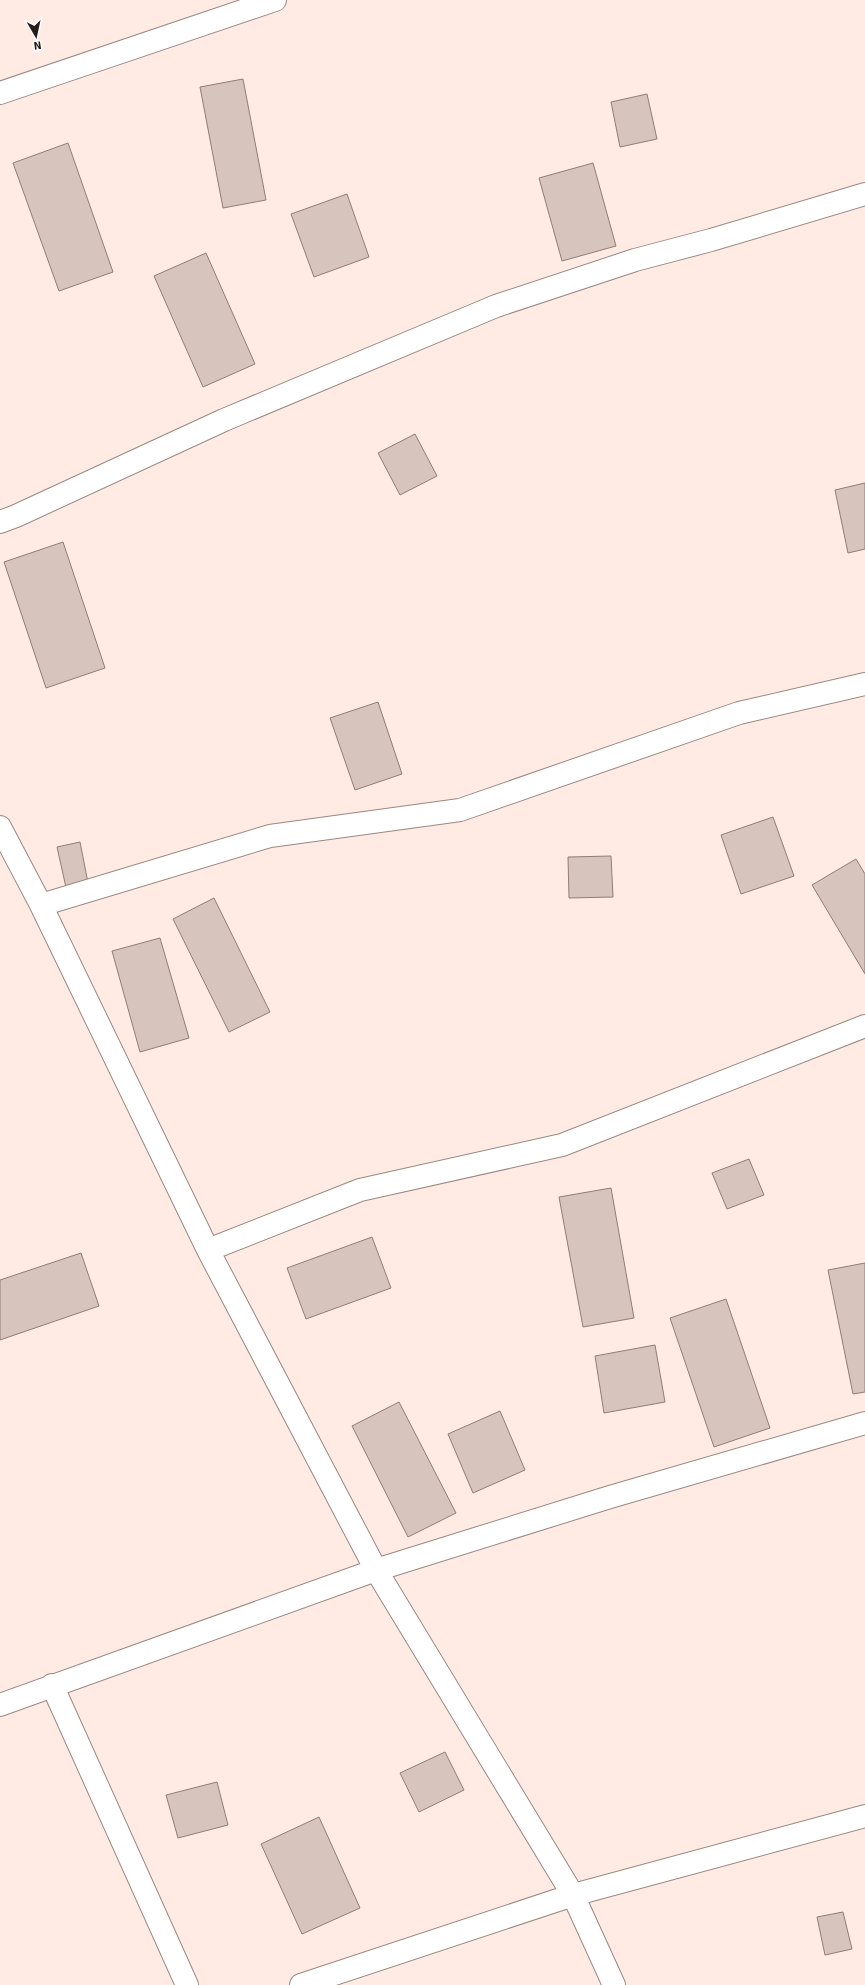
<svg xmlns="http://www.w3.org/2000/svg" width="865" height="1985" font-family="Signika,sans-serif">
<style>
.building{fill:#d7c4bc;stroke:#8f7d76}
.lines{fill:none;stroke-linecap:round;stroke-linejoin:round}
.minor-casing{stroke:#9a8881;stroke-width:24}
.minor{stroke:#fff;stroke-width:22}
</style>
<rect width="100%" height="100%" fill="#ffebe3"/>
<!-- building -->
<path class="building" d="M243,79L266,200L223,208L200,87Z
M647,94L657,139L620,147L611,102Z
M68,143L113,272L59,291L13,163Z
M593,163L616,246L562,261L539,178Z
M347,194L369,257L314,277L291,214Z
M206,253L255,364L203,387L154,276Z
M415,434L437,476L400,495L378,453Z
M865,483V549L848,553L835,490Z
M63,542L105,668L46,688L4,562Z
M378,702L402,774L355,790L330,718Z
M773,817L794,876L741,894L721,835Z
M80,842L89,888L67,892L57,847Z
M611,856L613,897L569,898L568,857Z
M856,859L865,874V974L812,885Z
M214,898L270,1012L229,1032L173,919Z
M160,938L189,1038L140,1052L112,951Z
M749,1159L764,1195L727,1209L712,1173Z
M611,1188L634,1318L583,1327L559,1197Z
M372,1237L391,1288L306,1319L287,1268Z
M81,1253L99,1306L0,1340V1280Z
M865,1263V1392L853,1394L828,1270Z
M726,1299L770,1428L714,1447L670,1318Z
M655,1345L665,1402L604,1413L595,1356Z
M399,1402L456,1513L408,1537L352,1426Z
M500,1411L525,1470L473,1493L448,1434Z
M445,1752L464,1790L419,1812L400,1773Z
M217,1782L228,1825L178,1838L166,1795Z
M319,1817L360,1908L302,1934L261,1844Z
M843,1912L852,1949L825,1955L817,1917Z"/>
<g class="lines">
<defs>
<path id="minor" d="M0,93L275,0
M0,522L16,516L224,420L496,306L635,260L711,240L865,194
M0,827L41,905L208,1250L376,1570L573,1895L614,1985
M41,905L270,836L460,810L739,713L865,684
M208,1250L360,1190L562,1145L865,1026
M52,1685L187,1985
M0,1705L376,1570L610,1497L865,1423
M301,1985L573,1895L865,1816"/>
</defs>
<!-- minor casing -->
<use href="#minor" class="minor-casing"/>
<!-- minor -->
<use href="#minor" class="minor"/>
</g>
<!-- north arrow -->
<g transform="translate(36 36) rotate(171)" stroke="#fdfdfd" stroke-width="3" paint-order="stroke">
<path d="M0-3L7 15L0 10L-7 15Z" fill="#231c19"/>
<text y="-6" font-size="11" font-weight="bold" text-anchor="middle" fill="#231c19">N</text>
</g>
</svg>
